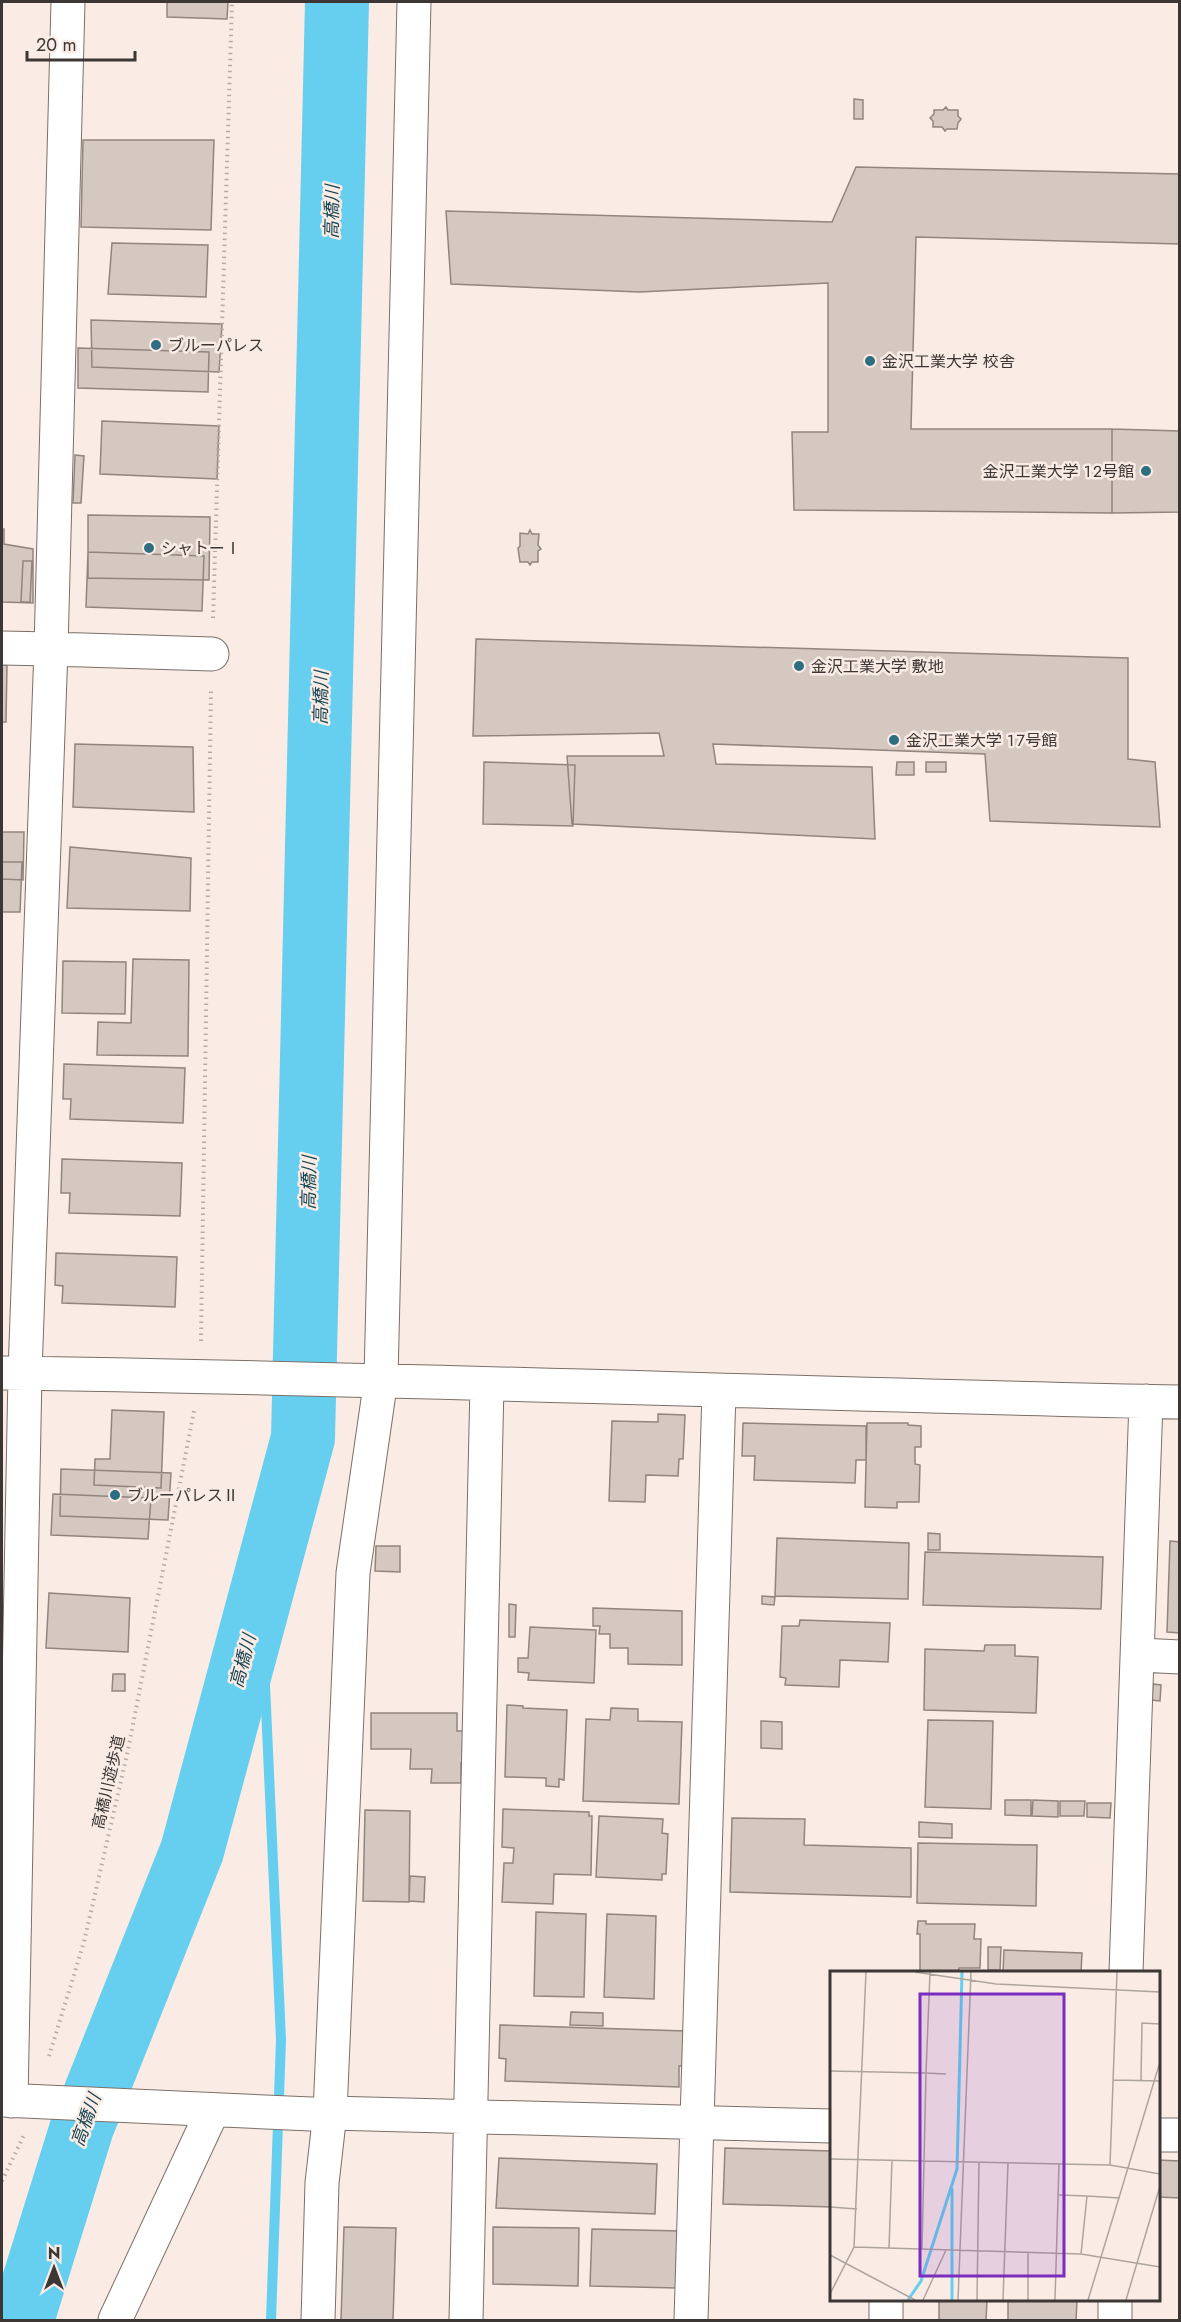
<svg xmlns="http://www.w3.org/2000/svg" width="1181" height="2322" font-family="Jost,'Noto Sans JP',sans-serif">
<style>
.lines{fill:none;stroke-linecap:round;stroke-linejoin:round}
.stream{stroke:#66ceee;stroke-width:10}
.river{stroke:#66ceee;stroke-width:64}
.building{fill:#d5c8c0;stroke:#92857e;stroke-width:1.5}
.minor-casing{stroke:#7b6f68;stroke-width:35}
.path{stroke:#b6aba5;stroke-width:4;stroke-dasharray:1.5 4.5;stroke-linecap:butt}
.minor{stroke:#fff;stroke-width:33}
.poi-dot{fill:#2d6e81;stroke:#faece5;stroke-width:2}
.labels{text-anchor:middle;stroke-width:5;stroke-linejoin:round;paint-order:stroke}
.poi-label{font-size:16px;fill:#3c3734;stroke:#faece5;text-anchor:start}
.street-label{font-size:16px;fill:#3c3734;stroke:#faece5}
.water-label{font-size:18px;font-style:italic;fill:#194654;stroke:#faece5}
.inset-river{fill:none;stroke:#66ceee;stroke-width:3}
.inset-road{fill:none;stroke:#aea49e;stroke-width:1.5}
.view{fill:#7b2cbf;fill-opacity:0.15;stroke:#7b2cbf;stroke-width:3}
.inset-edge{fill:none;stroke:#3c3734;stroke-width:3}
</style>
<rect width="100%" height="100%" fill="#faece5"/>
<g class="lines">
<!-- stream -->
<path class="stream" d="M261,1596L281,2040L271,2320"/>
<!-- river -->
<path class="river" d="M22,2320L82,2127L192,1851L303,1438L337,2"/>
</g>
<!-- building -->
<path class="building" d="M167,2H228L227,19L167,17Z
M854,99L863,100V119H854Z
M946,107L948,110H958V116L961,119L958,123L957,129H947L945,131L942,127H933V121L930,118L934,114V110H943Z
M83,140H214L211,230L81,227Z
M856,167L1180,174V244L916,237L911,429H1112V513L794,510L792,432H828V283L639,292L451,284L446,211L832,222Z
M112,243L208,245L206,297L108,294Z
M91,320L222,324L219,372L92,367Z
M78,348L209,352L208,392L78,388Z
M102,421L219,426L217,479L100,474Z
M1112,429L1180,431V512L1112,513Z
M75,455L84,456L81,503H73Z
M88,515L210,517L209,580L88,578Z
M2,529H4V544L33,549V603L2,602Z
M530,530L532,534H539L538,545L541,549L538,551V562H532L530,565L528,562H520L518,548L520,546V533L528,534Z
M88,552L204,556L202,611L86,607Z
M88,552L204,556L202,611L86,607Z
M23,561H32L30,602H21Z
M476,639L1128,658V759L1155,762L1160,827L990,821L985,754L713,744L716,764L872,767L875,839L572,824L567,756H664L659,733L473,736Z
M2,665H7L6,722H2Z
M75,744L193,747L194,812L73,807Z
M484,762L575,765L573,826L483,824Z
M897,762H914V775H896Z
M926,762H946V772H926Z
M2,832H24L23,880L2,879Z
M70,847L191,858L190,911L67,908Z
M2,862H22L20,912H2Z
M133,959L189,960L188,1056L97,1055L98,1022L131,1023Z
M63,961L126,962L125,1014L62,1013Z
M64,1064L185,1068L183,1123L70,1119L71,1099H63Z
M62,1159L182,1163L180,1216L69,1213L70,1193H61Z
M56,1253L177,1257L175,1307L62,1303L63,1286L55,1285Z
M112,1410L164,1412L161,1488L94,1485L95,1459H110Z
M658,1414L685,1415L683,1459H679L678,1476L646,1475L645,1502L609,1501L612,1421L658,1422Z
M743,1423L866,1426V1460H856L855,1483L754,1480L755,1456H742Z
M867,1423H908V1425L921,1426V1447H915V1464L920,1465L919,1502H897V1508L865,1507Z
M61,1469L171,1473L168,1520L60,1516Z
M53,1494L151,1498L148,1539L51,1535Z
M928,1533L940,1534V1550H928Z
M777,1538L909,1543L908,1599L775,1596Z
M1170,1541L1180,1542V1633L1167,1632Z
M376,1546H400V1572L375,1571Z
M925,1552L1103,1557L1101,1609L923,1605Z
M49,1593L130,1598L128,1652L46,1648Z
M762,1596L775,1597L774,1605L762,1604Z
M509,1604L516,1605L515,1637H509Z
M593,1608L682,1611V1665L628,1664V1648H610V1634H599L600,1626H593Z
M800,1620L890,1623L888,1662L840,1660L839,1687L785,1685L786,1678L780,1677L782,1626H799Z
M530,1627L596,1630L594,1683L528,1680L529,1673L518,1672V1658H528Z
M985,1645H1015V1656L1038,1657L1036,1713L924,1710L925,1649L984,1651Z
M113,1674H125V1691H112Z
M1153,1684L1161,1685L1160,1701L1152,1700Z
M507,1705L523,1706V1708L567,1710L564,1780L559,1779V1787L546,1786V1778L505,1777Z
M611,1708L638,1709V1721L682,1722L679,1804L583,1801L586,1719L610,1720Z
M371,1713H457V1731H463V1763H461V1783H431L432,1769H410L411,1749H371Z
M928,1720L993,1721L991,1809L925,1807Z
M761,1721L782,1722V1749L761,1748Z
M1005,1800H1031V1816L1005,1815Z
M1033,1800L1058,1801V1817L1032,1816Z
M1060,1801H1085L1084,1816H1060Z
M1087,1803H1111L1110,1818L1087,1817Z
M503,1809L589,1812V1816H592L591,1875L554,1874L553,1904L502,1902L504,1863H513L514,1848L502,1847Z
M365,1810L410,1811L409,1902L363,1901Z
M599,1816L663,1819L662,1833L668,1834L666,1874H662V1880L596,1877Z
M732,1818L805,1819L804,1845L911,1848V1897L730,1892Z
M919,1822L952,1824V1838L919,1837Z
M918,1843L1037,1845L1036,1906L917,1903Z
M410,1876L425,1877L424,1902L409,1901Z
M536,1912L586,1914L584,1997L534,1996Z
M607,1914L656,1916L654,1999L604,1997Z
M918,1921H926V1924H975L974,1939H981L980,1968H959L958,1972H920V1934H917Z
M988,1947H1001L1000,1970H988Z
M1004,1950L1082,1953L1081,1972H1003Z
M571,2012L603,2013V2026L570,2025Z
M500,2025L685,2031L684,2066H679V2087L505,2081L506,2059L499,2058Z
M725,2148L832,2151V2207L723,2204Z
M499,2158L657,2164L655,2214L496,2208Z
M1158,2160L1180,2161V2198L1158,2197Z
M344,2227L396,2228L393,2320H341Z
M493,2227L579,2228L578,2286L493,2284Z
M592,2229L681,2231L677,2288L590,2286Z
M939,2300H987L986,2320H939Z
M1008,2300H1077L1076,2320H1008Z"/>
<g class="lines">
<defs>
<path id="minor" d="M68,2L51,649L212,654
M2,648L51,649L25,1373L11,2101
M2,1373C394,1378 787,1394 1180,1402
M1139,1655L1180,1657
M1126,1972L1146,1401
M2,2100L311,2114L330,2113L832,2126
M1158,2135H1180
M115,2320L213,2110
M318,2320L322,2183L330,2113L353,1573L381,1379L414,2
M466,2320L487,1384
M691,2320L719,1391
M886,2320V2300
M1115,2320V2300"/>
</defs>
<!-- minor casing -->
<use href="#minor" class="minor-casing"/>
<!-- path -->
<path class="path" d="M213,618L232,2
M201,1341L211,689
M49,2056L84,1942L128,1750L194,1411
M2,2181L24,2135"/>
<!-- minor -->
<use href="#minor" class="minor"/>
</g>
<!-- markers -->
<g class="poi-dot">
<circle cx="156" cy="345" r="6"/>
<circle cx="870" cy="361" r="6"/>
<circle cx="1146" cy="471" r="6"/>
<circle cx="149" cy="548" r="6"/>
<circle cx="799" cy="666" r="6"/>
<circle cx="894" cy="740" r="6"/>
<circle cx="115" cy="1495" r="6"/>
</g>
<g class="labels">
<!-- poi labels -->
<g class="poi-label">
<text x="168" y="351">ブルーパレス</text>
<text x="882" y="367">金沢工業大学 校舎</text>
<text x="1134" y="477" text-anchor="end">金沢工業大学 １２号館</text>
<text x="161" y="554">シャトーⅠ</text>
<text x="811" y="672">金沢工業大学 敷地</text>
<text x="906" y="746">金沢工業大学 １７号館</text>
<text x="127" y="1501">ブルーパレスⅡ</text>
</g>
<!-- street labels -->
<g class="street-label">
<text transform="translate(108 1782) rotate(-77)" y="6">高橋川遊歩道</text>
</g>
<!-- water labels -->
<g class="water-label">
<text transform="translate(332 212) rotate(-89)" y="6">高橋川</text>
<text transform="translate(321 698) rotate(-89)" y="6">高橋川</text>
<text transform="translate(309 1183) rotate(-89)" y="6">高橋川</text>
<text transform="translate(243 1661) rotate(-75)" y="6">高橋川</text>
<text transform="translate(86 2120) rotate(-70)" y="6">高橋川</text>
</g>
</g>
<!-- overview -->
<g transform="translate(830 1971)">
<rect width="330" height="330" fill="#faece5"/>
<path class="inset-river" d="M122,217V329M78,329L91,310L127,198L132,1"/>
<path class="inset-road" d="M85,1L166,13L330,21M100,1L96,102L116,103M0,100L96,102L92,278M283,109L330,110M311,109L312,52L330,53M0,188L280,194L330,203M280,194L287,1M229,224L257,225M0,236L27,238M24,276L251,283L330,296M59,277L62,189M251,283L257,225L290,227M0,284L85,329M0,323L24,276L36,1M93,329L116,279M128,329L141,1M147,329L149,191M173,329L178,192M198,329V281M225,329L229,193M258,329L330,91M296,329L330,215"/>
<path class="view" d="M90,23H234V305H90Z"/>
<rect width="330" height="330" class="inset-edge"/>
</g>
<!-- border -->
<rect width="1181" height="2322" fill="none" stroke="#3c3734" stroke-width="6"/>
<!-- north arrow -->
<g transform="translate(54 2268)" stroke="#faece5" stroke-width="4.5" paint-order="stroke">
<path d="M0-4.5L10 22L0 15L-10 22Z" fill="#3c3734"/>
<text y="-9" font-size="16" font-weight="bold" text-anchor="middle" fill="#3c3734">N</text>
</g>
<!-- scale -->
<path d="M27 51v9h108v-9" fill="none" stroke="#3c3734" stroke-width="3"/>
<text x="36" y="51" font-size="18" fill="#3c3734" stroke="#faece5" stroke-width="4.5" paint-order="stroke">20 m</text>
</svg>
